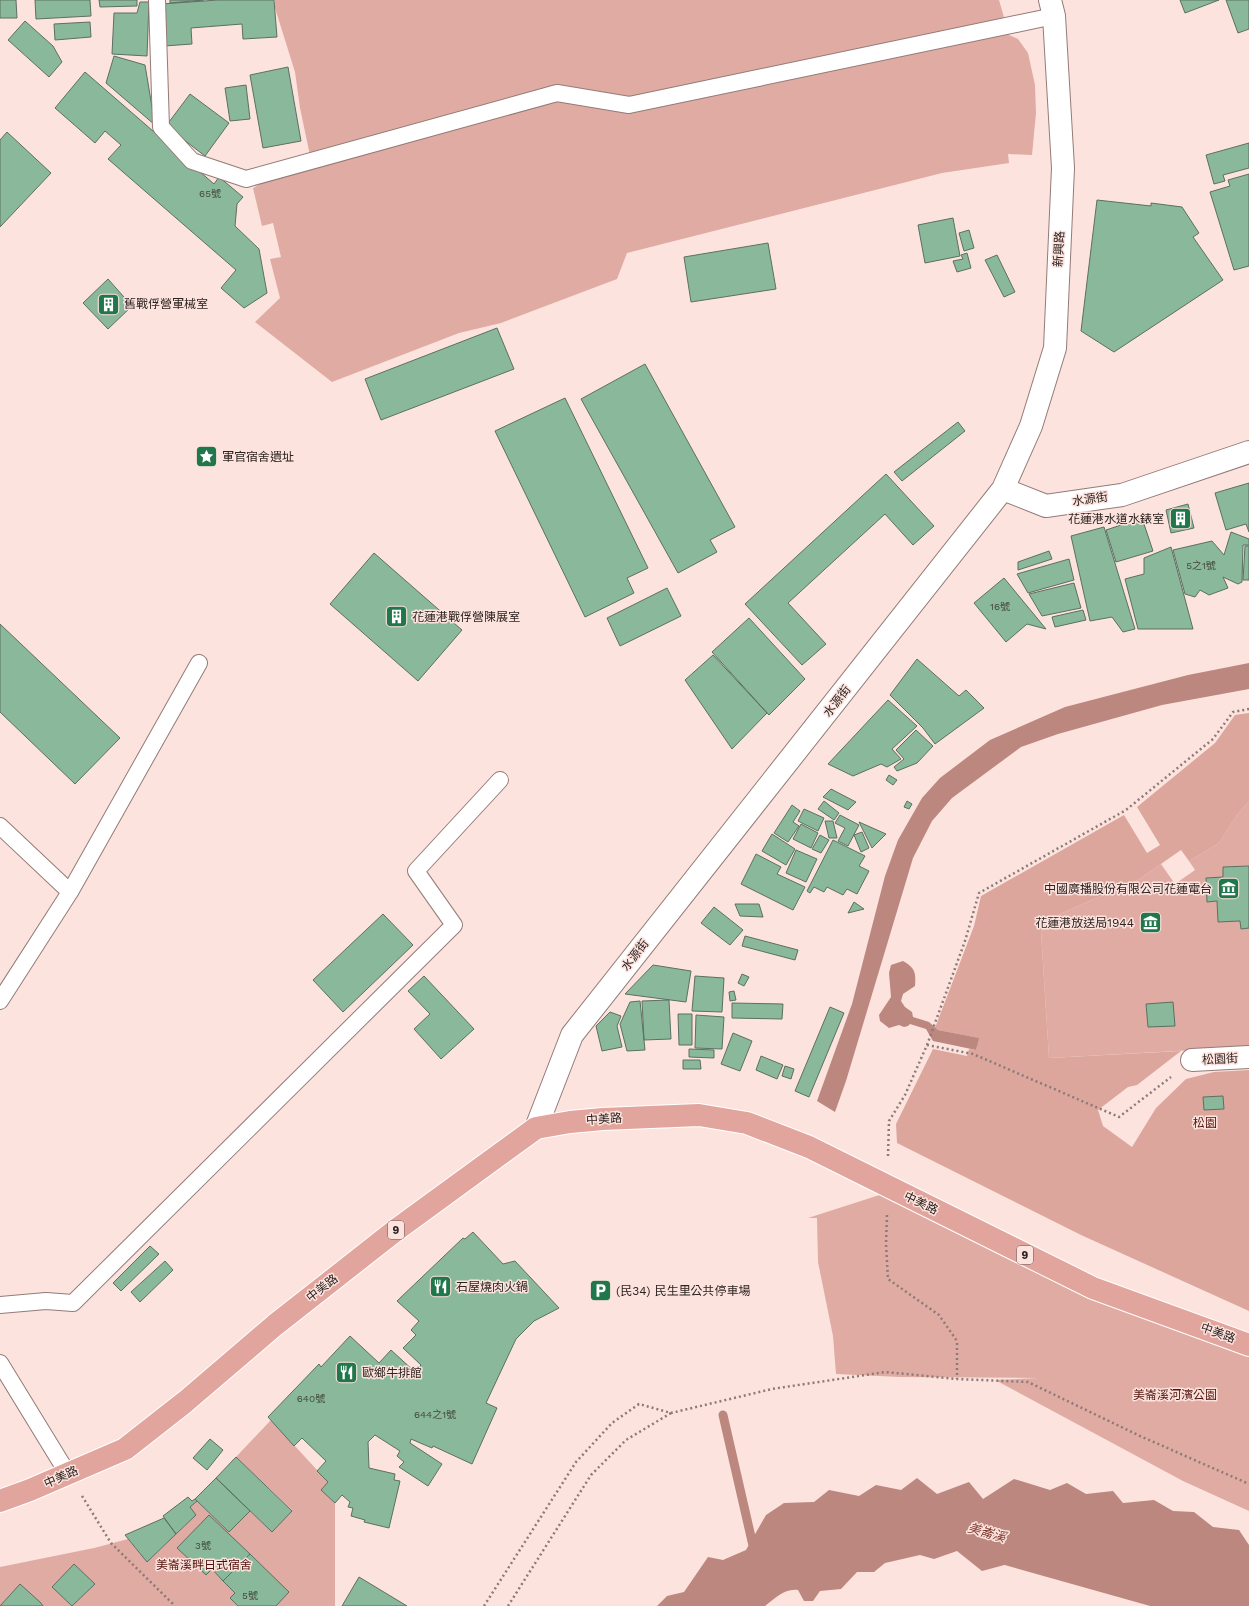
<svg xmlns="http://www.w3.org/2000/svg" width="1249" height="1606" font-family="'Work Sans','Noto Sans TC',sans-serif">
<style>
.green{fill:#e0aba2}
.forest{fill:#dca69d}
.water{fill:#bb877e}
.lines{fill:none;stroke-linecap:round;stroke-linejoin:round}
.stream{stroke:#bb877e;stroke-width:9}
.river{stroke:#bb877e;stroke-width:54}
.building{fill:#89b89a;stroke:#5c6f63}
.lane-casing{stroke:#937b77;stroke-width:18}
.street-casing{stroke:#937b77;stroke-width:24}
.primary-casing{stroke:#fff;stroke-width:24}
.path{stroke:#8b7a77;stroke-width:2.5;stroke-dasharray:2 3;stroke-linecap:butt}
.lane{stroke:#fff;stroke-width:16}
.street{stroke:#fff;stroke-width:22}
.primary{stroke:#e1a59d;stroke-width:22}
.labels{text-anchor:middle;stroke-width:3;stroke-linejoin:round;paint-order:stroke}
.number-label{font-size:10px;fill:#43483f}
.shield{fill:#fde3de;stroke:#6b5d5a;stroke-width:1}
.shield-label{font-size:11px;font-weight:bold;fill:#2c2321}
.street-label{font-size:12px;fill:#2c2321;stroke:#fde3de}
.poi-label{font-size:12px;fill:#2c2321;stroke:#fde3de;text-anchor:start}
.park-label{font-size:12px;fill:#50100a;stroke:#fde3de}
.water-label{font-size:13px;font-style:italic;fill:#7c392f;stroke:#fde3de}
</style>
<rect width="100%" height="100%" fill="#fde3de"/>
<!-- green -->
<path class="green" d="M275,0H999L1009,35L1018,39L1028,53L1035,85L1036,113L1032,155L1008,154L1009,163L942,173L627,253L617,279L501,323L459,333L332,382L255,322L280,298L270,259L281,257L273,223L262,226L253,188L280,174L312,165L300,108L295,72L275,8Z
M1249,801V866L1223,867V877L1206,878L1207,902L1217,901L1218,922L1240,921L1241,928H1249V1047L1049,1058L1041,931L1060,914L1138,880L1161,864L1175,884L1195,870L1189,861L1219,843L1237,815Z
M895,1190L1249,1345V1511L1183,1481L995,1380L1039,1378L900,1377L836,1374L833,1336L818,1262L817,1218H808Z
M271,1420L328,1482L321,1490L335,1503V1606H0V1567L94,1548L128,1539L147,1562L196,1515L190,1507L197,1501L229,1532L250,1511L272,1532L292,1510L236,1457Z"/>
<!-- forest -->
<path class="forest" d="M1249,713V801L1237,815L1219,843L1189,861L1181,850L1138,880L1060,914L1041,931L1049,1058L1181,1051L1137,1085L1128,1087L1098,1110L1103,1126L1132,1147L1156,1108L1186,1079L1214,1072L1249,1070V1311L1081,1235L897,1143L896,1124L933,1049L967,1056L969,1049L976,1050L978,1038L938,1030L935,1028L974,926L981,896L1124,815L1147,853L1160,845L1137,807L1215,743L1235,715Z"/>
<!-- water -->
<path class="water" d="M1249,663V689L1162,705L1058,734L1021,747L952,798L932,821L913,858L846,1081L835,1112L817,1101L852,1004L885,876L898,840L922,798L940,778L990,740L1065,707L1188,675Z
M903,961C915,968 916,972 915,986L903,994L901,1001L905,1007L912,1012L913,1017L929,1022L938,1030L979,1038L976,1050L933,1041L926,1029L910,1024L908,1026L904,1027L899,1025L889,1028L880,1021L879,1015L891,997L889,973L891,965Z
M917,1478L937,1494L969,1482L983,1499L1014,1479L1050,1490L1067,1483L1086,1494L1113,1491L1123,1503L1154,1500L1173,1511L1194,1512L1213,1527L1239,1530L1249,1545V1606H1246L1230,1592L1207,1587L1172,1589L1164,1575L1138,1577L1110,1558L1098,1561L1073,1555L1053,1561L1042,1556L1022,1569L1008,1564L982,1571L957,1551L934,1559L920,1555L885,1563L874,1572H857L841,1589L820,1591L813,1601H804L798,1590C785,1588 775,1598 765,1606H657L667,1596L684,1592L708,1557L723,1560L746,1550L766,1515L784,1503L814,1502L829,1490L859,1496L876,1485L901,1490Z"/>
<g class="lines">
<!-- stream -->
<path class="stream" d="M723,1415L754,1550"/>
<!-- river -->
<path class="river" d="M998,1535L1200,1592L1227,1606"/>
</g>
<!-- building -->
<path class="building" d="M0,0H16L17,18H0Z
M35,0H90L91,16L36,19Z
M99,0H137V6L100,7Z
M170,0H204L170,3Z
M218,0H274L277,37L243,39L242,24L191,28L192,44L164,46L161,4Z
M1180,0H1219L1185,13Z
M1226,0H1249V29L1238,33Z
M140,2H149L147,56L112,54L114,13H137Z
M25,21L53,46L62,62L49,77L8,40Z
M90,22L91,37L55,40L54,24Z
M114,56L145,65L155,125L106,83Z
M288,67L301,141L263,148L250,75Z
M85,72L214,184L219,177L243,197L237,204L235,226L259,249L267,293L244,308L221,288L236,270L108,159L121,145L105,131L95,143L55,108Z
M246,85L250,119L230,121L225,88Z
M190,94L229,123L205,156L166,126Z
M7,132L51,173L0,227V140Z
M1249,143V168L1223,175L1225,181L1214,184L1206,155Z
M1249,174V266L1234,270L1210,192L1230,186L1228,180Z
M1097,200L1151,206V203L1182,207L1199,233L1193,237L1223,280L1114,352L1081,331Z
M953,218L960,256L925,263L918,225Z
M969,230L974,248L964,251L959,233Z
M768,243L776,289L691,302L684,257Z
M967,253L971,268L957,272L953,261L963,259L961,255Z
M997,255L1015,292L1004,297L985,260Z
M108,279L132,306L108,329L83,303Z
M497,328L514,369L381,420L365,379Z
M645,364L735,527L710,540L717,552L678,573L581,399Z
M565,398L648,568L627,578L634,593L585,617L495,431Z
M958,422L965,431L902,481L894,472Z
M886,474L934,526L913,545L885,514L788,603L826,644L802,665L745,604Z
M1249,483V532L1246,524L1226,530L1215,493Z
M1188,504L1194,528L1171,533L1166,510Z
M1142,518L1153,551L1116,562L1106,530Z
M1104,527L1135,629L1123,632L1112,617L1090,621L1071,536Z
M1231,532L1249,539V545H1243L1242,582L1238,584L1223,577L1228,588L1209,595L1200,590L1195,597L1185,594L1173,550L1212,541L1224,555Z
M1245,546H1249V580H1243Z
M1171,547L1193,629H1138L1125,579L1144,574V558Z
M1049,551L1052,559L1018,570V562Z
M374,553L462,630L418,681L330,604Z
M1069,559L1074,580L1028,593L1017,574Z
M1004,578L1046,629L1027,624L1006,642L974,603Z
M1074,583L1081,608L1042,616L1029,594Z
M667,588L681,616L620,646L607,618Z
M1083,610L1086,620L1055,627L1052,617Z
M749,618L805,679L769,715L712,652Z
M0,624L120,738L75,784L0,712Z
M713,655L767,713L732,749L685,680Z
M917,659L959,696L966,690L984,708L935,744L923,728L890,695Z
M888,700L917,726L892,749L901,759L887,767L881,764L853,776L828,764Z
M916,730L933,746L917,763L897,771L894,767L904,759L896,750Z
M889,775L897,780L893,785L886,780Z
M831,789L856,802L848,810L823,797Z
M824,801L839,813L834,820L818,809Z
M907,801L912,804L909,809L904,807Z
M792,805L800,811L793,822L799,826L788,842L774,833Z
M804,809L824,818L818,831L798,821Z
M840,815L859,825L848,846L838,841L845,828L835,823Z
M825,821H833L837,838H829Z
M859,822L886,834L872,848Z
M801,824L818,833L811,848L793,839Z
M862,832L869,848L861,852L854,835Z
M772,834L795,849L786,865L762,851Z
M820,835L829,840L821,853L812,849Z
M833,840L865,856L859,866L869,871L857,894L847,889L843,895L827,887L824,892L814,887L810,893L807,891Z
M796,850L817,859L806,882L786,873Z
M756,854L781,867L777,874L805,887L793,910L741,884Z
M1249,866V928L1241,929L1240,921L1218,922L1217,901L1207,902L1206,878L1223,877V867Z
M854,902L864,909L848,913Z
M735,904H759L763,917L740,916Z
M714,907L743,930L730,945L701,923Z
M383,914L413,945L343,1012L313,980Z
M745,936L798,950L795,960L742,946Z
M653,965L691,971L686,1002L625,994Z
M742,974L749,977L744,986L738,983Z
M424,976L474,1029L441,1059L414,1029L430,1014L408,991Z
M695,976L724,978L722,1012L692,1011Z
M734,991L736,1000L730,1001L729,992Z
M669,1000L671,1039L644,1040L642,1001Z
M640,1001L645,1050L627,1051L620,1024L630,1002Z
M1173,1002L1175,1026L1148,1027L1146,1004Z
M732,1003L783,1004L782,1019L732,1018Z
M830,1007L844,1013L809,1097L795,1091Z
M610,1012L621,1016L617,1026L622,1047L602,1051L596,1026Z
M678,1014H692V1045H679Z
M696,1015L724,1017L722,1049L695,1048Z
M733,1033L752,1041L740,1071L721,1064Z
M689,1049L714,1050V1058L689,1057Z
M761,1056L783,1065L777,1079L756,1070Z
M683,1060H700L701,1069H683Z
M785,1066L794,1069L791,1079L782,1076Z
M1223,1096L1224,1109L1204,1110L1203,1097Z
M473,1232L503,1264L515,1261L559,1308L534,1321L516,1339L486,1403L497,1408L472,1464L433,1446L432,1448L411,1439L410,1443L442,1464L428,1486L399,1467L404,1462L397,1456L400,1451L375,1435L368,1442L369,1468L395,1474L394,1480L400,1481L389,1528L364,1522L365,1520L351,1516L353,1508L348,1507L350,1502L342,1495L335,1503L321,1490L328,1482L317,1471L326,1461L302,1438L294,1446L268,1417L319,1364L321,1367L350,1336L379,1363L391,1350L415,1372L421,1365L403,1348L416,1335L411,1330L419,1321L397,1301L463,1238L465,1239Z
M150,1246L159,1254L121,1291L113,1283Z
M165,1261L173,1270L140,1302L131,1292Z
M210,1439L223,1450L207,1470L193,1458Z
M236,1457L292,1511L272,1532L216,1478Z
M216,1478L250,1511L229,1532L195,1499Z
M188,1497L192,1501L195,1499L197,1501L190,1507L196,1515L176,1534L163,1516Z
M209,1515L250,1554L223,1581L212,1569L206,1575L177,1548Z
M164,1518L176,1534L147,1562L125,1535Z
M250,1554L289,1592L276,1606H238L230,1598L235,1593L223,1581Z
M74,1564L95,1584L72,1606L52,1587Z
M359,1577L407,1606H342Z
M20,1584L41,1603L43,1606H0Z"/>
<g class="lines">
<defs>
<path id="lane" d="M157,0L161,127L192,161L246,179L557,93L629,105L1054,16
M0,826L70,892
M0,1001L70,892L199,663
M0,1305L46,1301L73,1303L454,925L416,871L500,780
M0,1363L68,1474"/>
<path id="street" d="M1003,489L1031,426L1055,348L1063,168L1054,16L1050,0
M1192,1060L1249,1057
M536,1128L572,1035L1003,489L1046,506L1122,495L1249,452"/>
<path id="primary" d="M0,1501L30,1490L125,1449L185,1402L275,1325L396,1230L536,1128L570,1122L603,1119L699,1115L747,1123L809,1147L1093,1288L1249,1345"/>
</defs>
<!-- lane casing -->
<use href="#lane" class="lane-casing"/>
<!-- street casing -->
<use href="#street" class="street-casing"/>
<!-- primary casing -->
<use href="#primary" class="primary-casing"/>
<!-- path -->
<path class="path" d="M927,1045L973,1054L1119,1117L1171,1077
M888,1156L889,1121L905,1095L927,1045L965,941L979,893L1126,810L1213,739L1233,712L1249,709
M887,1215L886,1244L888,1279L939,1315L957,1341V1379
M82,1496L111,1543L175,1606
M484,1606L576,1462L612,1423L639,1404L671,1413L772,1389L885,1372L957,1379L1028,1382L1140,1436L1249,1484
M508,1606L591,1475L626,1440L671,1413"/>
<!-- lane -->
<use href="#lane" class="lane"/>
<!-- street -->
<use href="#street" class="street"/>
<!-- primary -->
<use href="#primary" class="primary"/>
</g>
<!-- icons -->
<defs>
<symbol id="building-square" viewBox="-11 -11 22 22"><rect x="-9" y="-9" width="18" height="18" rx="4" fill="#20774b" stroke="#fde3de"/><path d="M-4-6H4V6H1V3H-1V6H-4ZM-2.5-4.3h1.7v1.8h-1.7ZM.8-4.3h1.7v1.8H.8ZM-2.5-1h1.7V.8h-1.7ZM.8-1h1.7V.8H.8Z" fill="#fff"/></symbol>
<symbol id="sight-square" viewBox="-11 -11 22 22"><rect x="-9" y="-9" width="18" height="18" rx="4" fill="#20774b" stroke="#fde3de"/><path d="M0-6L1.8-2.2L6-1.7L2.9 1.2L3.7 5.4L0 3.3L-3.7 5.4L-2.9 1.2L-6-1.7L-1.8-2.2Z" fill="#fff"/></symbol>
<symbol id="museum-square" viewBox="-11 -11 22 22"><rect x="-9" y="-9" width="18" height="18" rx="4" fill="#20774b" stroke="#fde3de"/><path d="M0-6L6-3V-2H-6V-3ZM-5-1h2V3h-2ZM-1-1h2V3h-2ZM3-1h2V3H3ZM-6 4H6V6H-6Z" fill="#fff"/></symbol>
<symbol id="restaurant-square" viewBox="-11 -11 22 22"><rect x="-9" y="-9" width="18" height="18" rx="4" fill="#20774b" stroke="#fde3de"/><path d="M-5-6h1v4h1v-4h1v4h1v-4h1v5L-1.5 .5V6h-2V.5L-5-1ZM5-6V6H3V1.5H1.5Q1.5-4 5-6Z" fill="#fff"/></symbol>
<symbol id="parking-square" viewBox="-11 -11 22 22"><rect x="-9" y="-9" width="18" height="18" rx="4" fill="#20774b" stroke="#fde3de"/><path d="M-3.5-5.5H1a3.5 3.5 0 0 1 0 7H-1V5.5H-3.5ZM-1-3.4V-.6H.8a1.4 1.4 0 0 0 0-2.8Z" fill="#fff"/></symbol>
</defs>
<g fill-rule="evenodd">
<use href="#building-square" x="96" y="292" width="25" height="25"/>
<use href="#sight-square" x="194" y="444" width="25" height="25"/>
<use href="#building-square" x="1168" y="506" width="25" height="25"/>
<use href="#building-square" x="384" y="604" width="25" height="25"/>
<use href="#museum-square" x="1216" y="876" width="25" height="25"/>
<use href="#museum-square" x="1138" y="910" width="25" height="25"/>
<use href="#restaurant-square" x="428" y="1274" width="25" height="25"/>
<use href="#parking-square" x="588" y="1278" width="25" height="25"/>
<use href="#restaurant-square" x="334" y="1360" width="25" height="25"/>
</g>
<g class="labels">
<!-- number labels -->
<g class="number-label">
<text x="210" y="197">65號</text>
<text x="1201" y="569">5之1號</text>
<text x="1000" y="610">16號</text>
<text x="311" y="1402">640號</text>
<text x="435" y="1418">644之1號</text>
<text x="203" y="1549">3號</text>
<text x="250" y="1599">5號</text>
</g>
<!-- shield labels -->
<g class="shield">
<rect x="388" y="1221" width="16" height="18" rx="3"/>
<rect x="1017" y="1246" width="16" height="18" rx="3"/>
</g>
<g class="shield-label">
<text x="396" y="1234">9</text>
<text x="1025" y="1259">9</text>
</g>
<!-- street labels -->
<g class="street-label">
<text transform="translate(1059 249) rotate(-87)" y="4">新興路</text>
<text transform="translate(1090 499) rotate(-8)" y="4">水源街</text>
<text transform="translate(837 701) rotate(-52)" y="4">水源街</text>
<text transform="translate(635 955) rotate(-52)" y="4">水源街</text>
<text transform="translate(1220 1059) rotate(-3)" y="4">松園街</text>
<text transform="translate(604 1119) rotate(-4)" y="4">中美路</text>
<text transform="translate(921 1203) rotate(26)" y="4">中美路</text>
<text transform="translate(322 1288) rotate(-38)" y="4">中美路</text>
<text transform="translate(1218 1333) rotate(20)" y="4">中美路</text>
<text transform="translate(61 1477) rotate(-24)" y="4">中美路</text>
</g>
<!-- poi labels -->
<g class="poi-label">
<text x="124" y="308">舊戰俘營軍械室</text>
<text x="222" y="461">軍官宿舍遺址</text>
<text x="1164" y="523" text-anchor="end">花蓮港水道水錶室</text>
<text x="412" y="621">花蓮港戰俘營陳展室</text>
<text x="1212" y="893" text-anchor="end">中國廣播股份有限公司花蓮電台</text>
<text x="1134" y="927" text-anchor="end">花蓮港放送局1944</text>
<text x="456" y="1291">石屋燒肉火鍋</text>
<text x="616" y="1295">(民34) 民生里公共停車場</text>
<text x="362" y="1377">歐鄉牛排館</text>
</g>
<!-- park labels -->
<g class="park-label">
<text x="1205" y="1127">松園</text>
<text x="1175" y="1399">美崙溪河濱公園</text>
<text x="204" y="1569">美崙溪畔日式宿舍</text>
</g>
<!-- water labels -->
<g class="water-label">
<text transform="translate(987 1532) rotate(16)" y="5">美崙溪</text>
</g>
</g>
</svg>
